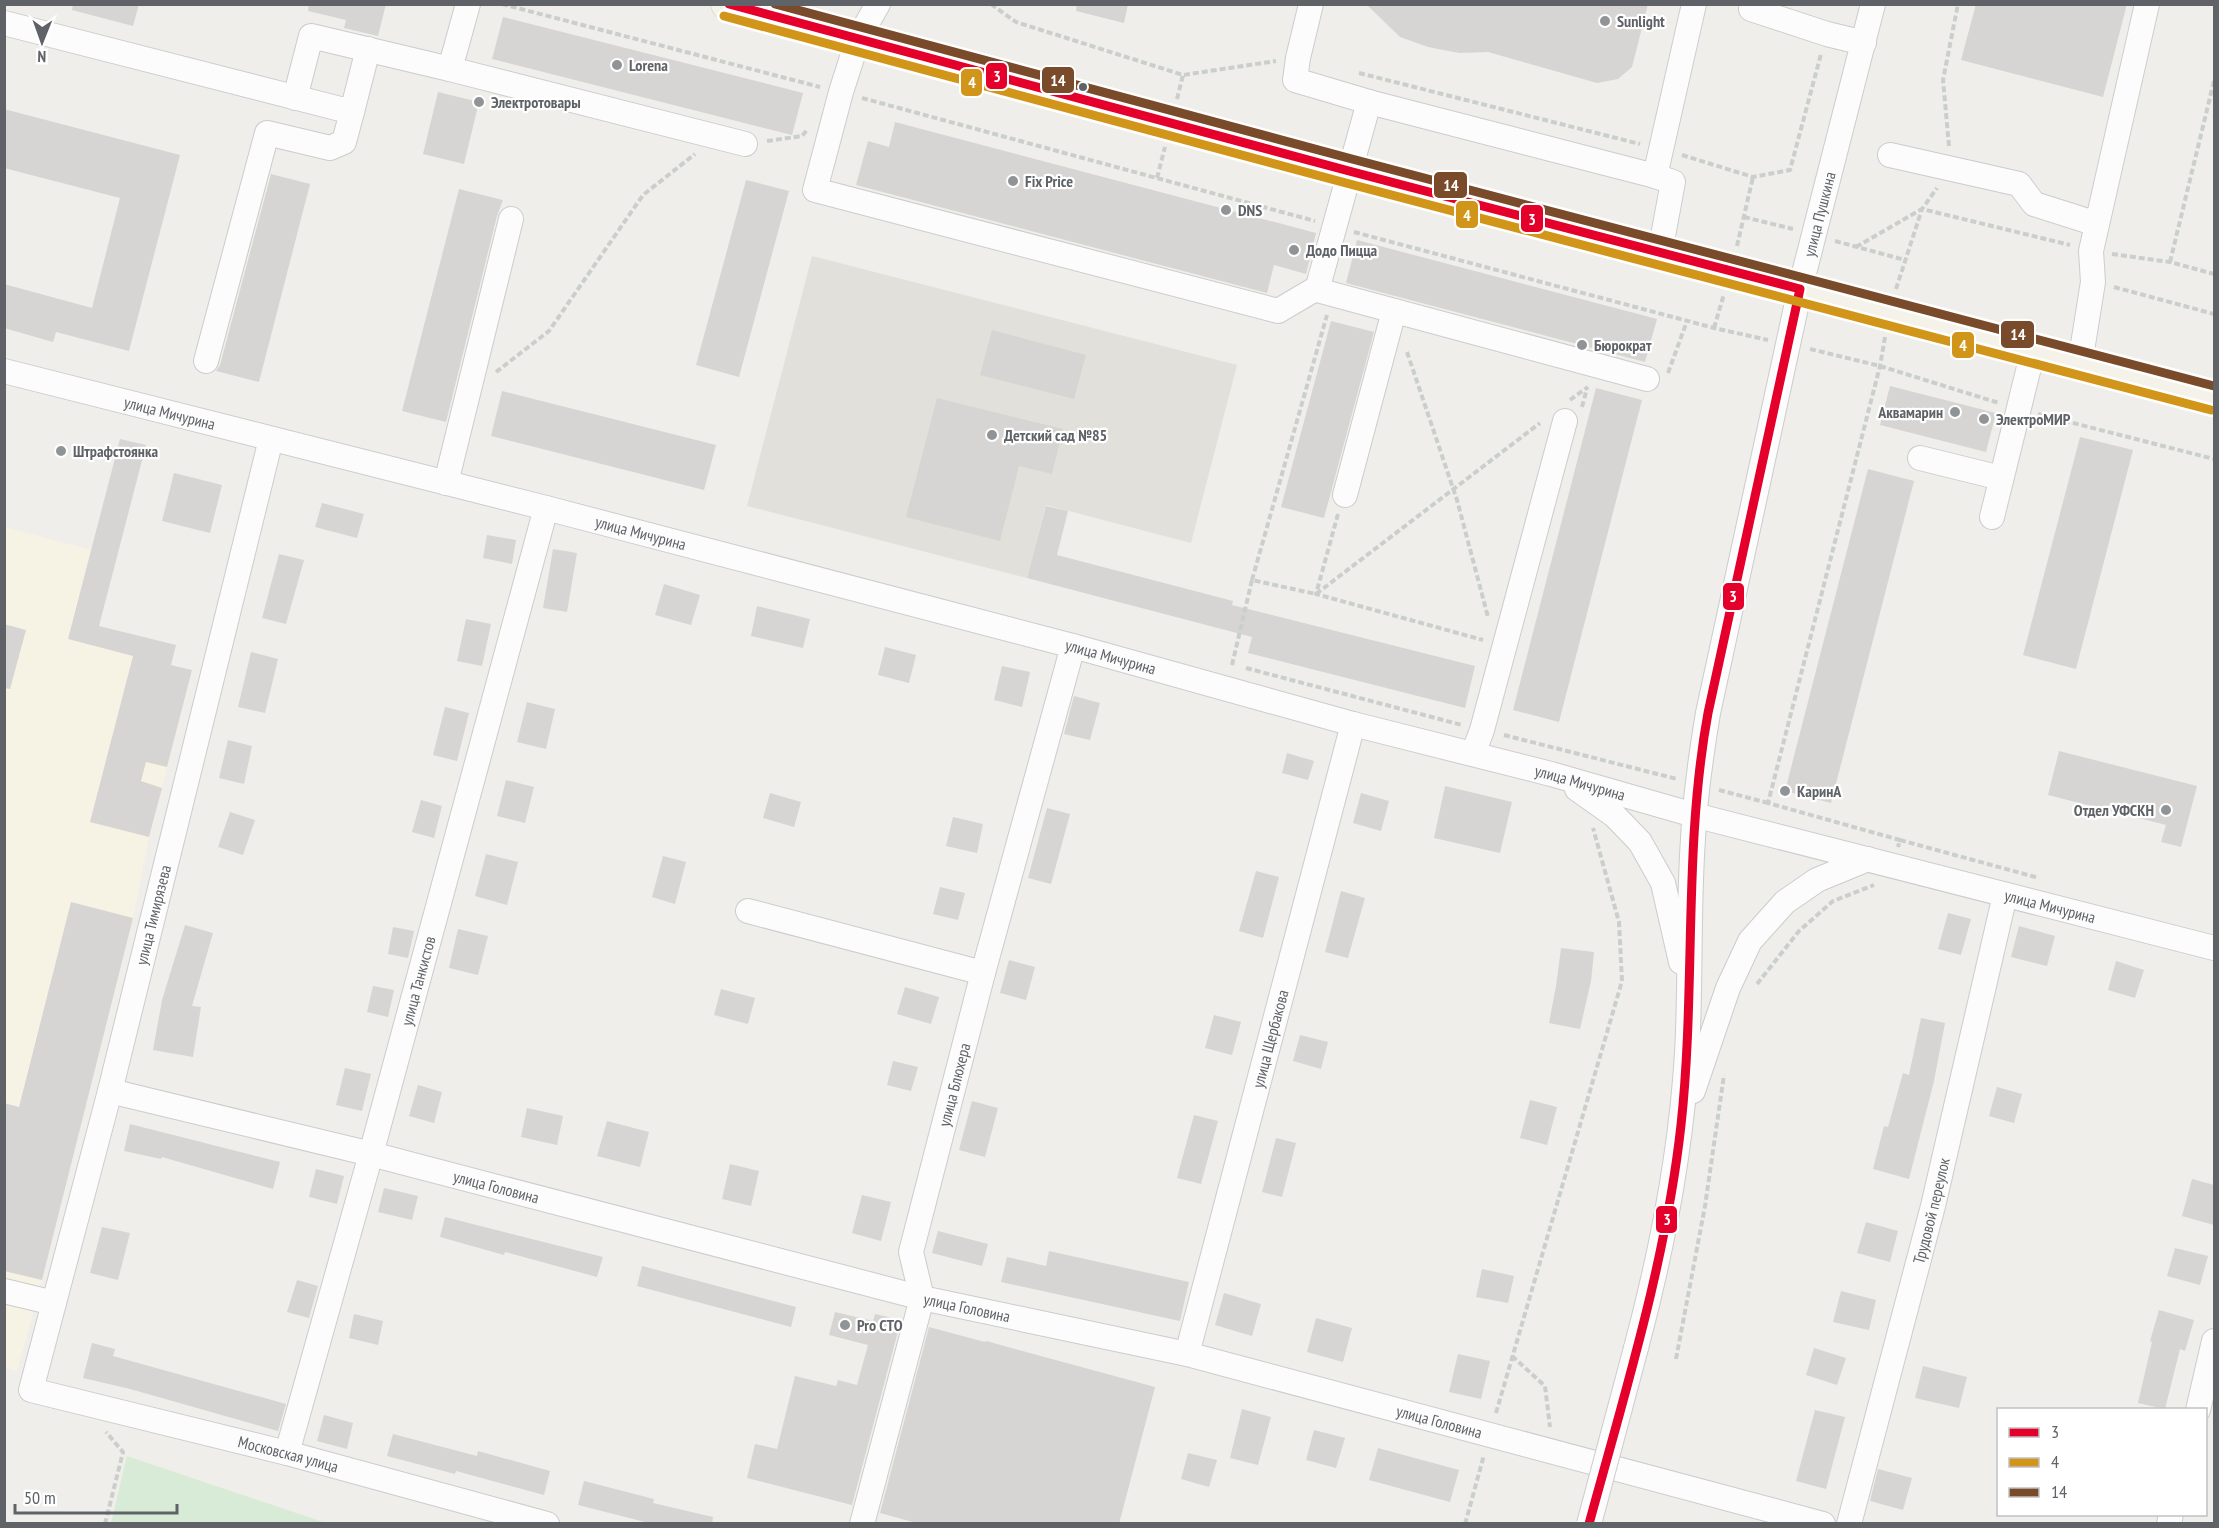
<svg xmlns="http://www.w3.org/2000/svg" width="2219" height="1528" font-family="'PT Sans Narrow',sans-serif">
<style>
.commercial{fill:#f7f3e4}
.education{fill:#e2e0da}
.green{fill:#d8ebd6}
.building{fill:#d6d5d3}
.lines{fill:none;stroke-linecap:round;stroke-linejoin:round}
.minor-casing{stroke:#cbcccc;stroke-width:26}
.major-casing{stroke:#d7ceb8;stroke-width:33}
.path{stroke:#cacfcc;stroke-width:4;stroke-dasharray:6 3;stroke-linecap:butt}
.minor{stroke:#fdfcfc;stroke-width:24}
.major{stroke:#f4f2e9;stroke-width:32}
.minor-bridge-casing{stroke:#cbcccc;stroke-width:26;stroke-linecap:butt}
.minor-bridge{stroke:#fdfcfc;stroke-width:24}
.bus-1-casing{stroke:#fff;stroke-width:14}
.bus-2-casing{stroke:#fff;stroke-width:14}
.bus-3-casing{stroke:#fff;stroke-width:14}
.bus-1{stroke:#e4002b;stroke-width:9}
.bus-2{stroke:#d1951a;stroke-width:9}
.bus-3{stroke:#7a4b2a;stroke-width:9}
.poi-dot{fill:#919496;stroke:#fff;stroke-width:2}
.bus-dot{fill:#5f6368;stroke:#fff;stroke-width:2}
.labels{text-anchor:middle;stroke-width:4.5;stroke-linejoin:round;paint-order:stroke}
.poi-label{font-size:16px;font-weight:bold;fill:#5f6368;stroke:#fff;text-anchor:start}
.street-label{font-size:16px;fill:#5f6368;stroke:#fff}
.line-badge{stroke:#fff;stroke-width:2}
.badge-label{font-size:16px;text-anchor:middle;font-weight:bold;fill:#fff}
</style>
<rect width="100%" height="100%" fill="#efeeea"/>
<!-- commercial -->
<path class="commercial" d="M4,527L91,550L68,639L192,670L149,837L133,918L42,1280L17,1371L4,1367Z"/>
<!-- education -->
<path class="education" d="M812,256L1237,365L1191,543L1046,505L1027,578L747,506Z"/>
<!-- green -->
<path class="green" d="M127,1456L326,1523H111Z"/>
<!-- building -->
<path class="building" d="M73,4H139L133,26L72,10Z
M309,4H386L378,36L344,28L346,20L308,11Z
M1077,4H1128L1124,23L1076,11Z
M1366,4H1648L1632,67L1618,79L1597,83L1488,52L1459,53L1428,47L1400,37Z
M1976,4H2127L2103,97L1961,60Z
M503,17L803,93L792,135L492,59Z
M438,92L479,102L464,164L423,154Z
M4,109L180,155L129,351L56,332L53,342L4,328V284L92,308L120,198L4,168Z
M895,122L1316,233L1306,274L1274,265L1267,293L856,185L868,141L889,147Z
M271,174L310,184L259,382L216,371L220,365Z
M746,180L789,191L739,377L696,365Z
M459,189L503,200L497,216L446,422L402,411Z
M1357,240L1657,319L1645,362L1346,283Z
M1331,321L1374,332L1324,518L1281,507Z
M992,330L1086,355L1074,399L980,375Z
M1890,386L1996,413L1986,452L1880,425Z
M1596,388L1642,400L1559,722L1513,710Z
M502,391L716,445L704,490L491,436Z
M937,398L1063,429L1052,474L1019,466L1000,541L906,517Z
M2080,437L2133,450L2076,669L2023,655Z
M120,439L146,445L99,626L176,645L171,665L192,670L167,767L146,762L141,781L162,788L149,837L90,822L133,656L68,639Z
M1868,469L1914,481L1831,803L1785,791Z
M174,473L222,485L210,533L162,521Z
M322,503L364,514L357,538L315,527Z
M1046,506L1068,511L1057,555L1233,601L1232,605L1475,666L1465,708L1248,653L1252,637L1027,578Z
M487,535L516,540L512,564L483,558Z
M553,549L577,553L567,612L543,608Z
M279,554L304,560L286,624L262,618Z
M664,584L700,595L691,625L655,615Z
M757,606L810,619L803,648L751,636Z
M466,619L491,624L482,666L457,661Z
M4,624L26,630L10,689L4,688Z
M885,647L916,655L909,683L878,675Z
M251,652L278,659L265,713L238,707Z
M1002,666L1030,672L1022,707L994,700Z
M1074,696L1100,703L1090,740L1064,734Z
M527,702L555,709L546,749L517,742Z
M445,707L469,713L457,761L433,755Z
M228,740L252,746L244,784L219,778Z
M2059,751L2197,786L2181,847L2161,842L2166,825L2048,795Z
M1287,753L1314,761L1308,780L1282,773Z
M506,780L534,787L525,823L497,816Z
M1445,786L1512,802L1500,853L1434,838Z
M770,793L801,802L794,827L763,818Z
M1361,793L1389,801L1381,831L1353,823Z
M421,800L442,806L434,838L412,832Z
M1047,808L1070,814L1051,884L1028,878Z
M230,812L255,820L243,855L218,847Z
M953,817L983,824L977,853L946,846Z
M486,854L518,862L507,905L475,896Z
M663,856L686,862L675,904L652,897Z
M1256,871L1279,877L1263,938L1239,931Z
M940,887L965,893L958,920L933,914Z
M1341,891L1365,898L1348,958L1325,952Z
M71,902L133,918L42,1280L4,1271V1103L19,1107Z
M1948,913L1971,919L1961,955L1938,949Z
M185,925L213,933L192,1006L201,1007L193,1057L153,1050L162,1000Z
M2019,926L2055,936L2047,966L2011,957Z
M393,927L414,931L408,958L388,954Z
M458,929L488,936L478,975L449,968Z
M1561,948L1594,952L1591,981L1580,1029L1549,1023L1556,986Z
M1009,960L1035,967L1026,1000L1000,993Z
M2116,961L2144,970L2135,998L2108,990Z
M373,986L394,990L388,1017L367,1012Z
M905,987L939,997L931,1024L897,1014Z
M721,989L755,998L748,1024L714,1015Z
M1214,1015L1241,1022L1232,1055L1205,1048Z
M1921,1018L1945,1023L1934,1081L1909,1179L1873,1169L1884,1126L1888,1127L1903,1073L1909,1075Z
M1300,1035L1328,1042L1321,1069L1293,1061Z
M893,1061L918,1067L911,1091L887,1085Z
M345,1068L371,1074L362,1111L336,1105Z
M418,1085L442,1092L434,1123L409,1116Z
M1997,1087L2022,1094L2014,1123L1989,1116Z
M1530,1100L1557,1107L1547,1145L1520,1138Z
M972,1101L998,1108L985,1157L959,1150Z
M527,1108L563,1116L557,1145L521,1137Z
M1194,1115L1218,1121L1201,1184L1177,1178Z
M607,1121L649,1132L640,1167L597,1156Z
M130,1124L280,1162L273,1189L162,1157L161,1159L124,1151Z
M1276,1138L1296,1143L1282,1197L1262,1192Z
M730,1164L759,1171L751,1206L722,1199Z
M316,1169L344,1176L337,1204L309,1197Z
M2192,1179L2214,1185V1225L2182,1216Z
M384,1188L418,1196L412,1220L378,1212Z
M862,1195L891,1202L881,1241L852,1233Z
M445,1217L603,1257L597,1277L505,1252L504,1255L440,1237Z
M1866,1222L1898,1231L1890,1262L1857,1253Z
M102,1227L130,1233L118,1280L90,1273Z
M938,1231L988,1244L982,1266L932,1253Z
M2175,1248L2208,1256L2200,1285L2167,1276Z
M1049,1251L1189,1282L1180,1321L1001,1282L1007,1257L1046,1266Z
M642,1266L796,1307L791,1327L637,1286Z
M1482,1269L1514,1276L1508,1303L1476,1297Z
M297,1280L318,1286L309,1318L287,1312Z
M1841,1291L1876,1300L1869,1330L1833,1322Z
M1224,1293L1261,1304L1252,1336L1215,1325Z
M2159,1310L2194,1320L2185,1351L2180,1349L2165,1409L2138,1403L2152,1342L2150,1341Z
M835,1312L873,1321L875,1314L901,1320L852,1505L747,1478L755,1444L777,1449L795,1376L836,1386L838,1380L857,1385L868,1345L829,1335Z
M354,1314L383,1321L378,1345L349,1338Z
M1316,1318L1352,1328L1343,1362L1307,1352Z
M929,1327L985,1342L986,1341L1155,1387L1119,1524H920L880,1513Z
M92,1343L115,1349L113,1356L286,1404L278,1431L130,1389L83,1378Z
M1814,1348L1846,1358L1837,1385L1806,1375Z
M1458,1354L1490,1361L1481,1399L1449,1392Z
M1923,1366L1967,1377L1959,1408L1915,1398Z
M1242,1409L1271,1417L1258,1465L1230,1458Z
M1815,1410L1845,1417L1826,1489L1796,1481Z
M324,1415L353,1423L347,1449L317,1441Z
M1314,1430L1345,1438L1336,1468L1306,1460Z
M393,1434L477,1456L478,1451L550,1471L544,1495L456,1471L455,1474L387,1456Z
M1378,1448L1459,1470L1450,1502L1369,1480Z
M1188,1453L1217,1460L1209,1487L1181,1479Z
M1878,1469L1912,1478L1903,1510L1870,1501Z
M584,1481L654,1499L653,1503L713,1517L712,1524H653L578,1505Z"/>
<g class="lines">
<defs>
<g id="minor">
<path d="M878,4L858,39L841,92L815,190L1278,311L1317,288"/>
<path d="M1311,4L1298,58L1295,80L1369,102L1655,176L1673,182L1660,252"/>
<path d="M1751,9L1827,34L1864,43"/>
<path d="M4,23L352,112L368,49"/>
<path d="M450,69L745,144"/>
<path d="M295,98L311,36L450,69L468,4"/>
<path d="M1369,102L1317,290L1647,379"/>
<path d="M1890,155L2019,184L2034,204L2097,224"/>
<path d="M1655,176L1694,4"/>
<path d="M206,361L267,133L330,148L344,142L352,112"/>
<path d="M2080,363L2093,282L2091,251L2147,4"/>
<path id="s1" d="M4,371L546,508L1073,646L1353,724L1551,774L1694,815L2214,948"/>
<path id="s2" d="M271,439L110,1091L31,1390L287,1453L547,1524"/>
<path d="M1920,458L2001,478"/>
<path d="M446,483L511,219"/>
<path d="M1345,495L1394,311"/>
<path d="M1992,517L2033,351"/>
<path d="M1473,754L1482,730L1565,421"/>
<path d="M1577,789L1615,816L1640,842L1663,883L1681,962"/>
<path d="M748,911L983,973"/>
<path id="s3" d="M110,1091L371,1154L922,1298L1187,1354L1823,1524"/>
<path d="M1693,1091L1728,988L1750,941L1785,902L1817,880L1868,859"/>
<path d="M4,1291L54,1303"/>
<path id="s4" d="M1636,1348C1662,1251 1681,1153 1687,1053C1691,981 1688,910 1693,839C1695,796 1701,755 1708,713L1800,289L1873,4"/>
<path id="s5" d="M1187,1354L1353,724"/>
<path d="M2198,1410L2214,1341"/>
<path id="s6" d="M287,1453L371,1154L546,508"/>
<path id="s7" d="M862,1524L922,1298L911,1252L983,973L1073,646"/>
<path id="s8" d="M1849,1524L1933,1206L2005,895"/>
<path d="M2169,1524L2171,1514"/>
</g>
<path id="major" d="M727,4L1349,171L2214,398"/>
</defs>
<!-- minor casing -->
<use href="#minor" class="minor-casing"/>
<!-- major casing -->
<use href="#major" class="major-casing"/>
<!-- path -->
<path class="path" d="M502,4L820,87
M991,4L1016,22L1183,75L1276,61
M1359,73L1640,144
M862,98L1315,221
M1177,99L1183,75
M767,141L802,136L807,130
M1949,146L1943,80L1958,4
M1682,155L1753,177L1790,170L1821,54
M1157,178L1165,147
M1744,217L1793,229
M1354,232L1714,328L1768,340
M1835,241L1905,260
M1737,246L1753,177
M1856,247L1922,209L2070,245
M2112,254L2170,262L2214,274
M2170,262L2214,81
M2114,287L2214,314
M1896,289L1922,209L1937,188
M1714,328L1724,294
M1885,337L1880,366L1768,803L1900,840L1898,847
M1810,349L1880,366L1999,403
M1407,352L1457,500L1488,617
M496,372L549,331L643,195L695,154
M1668,373L1687,321
M1570,400L1588,387
M1582,407L1587,388
M2038,414L2214,459
M1338,514L1316,594L1483,640
M1252,580L1327,315
M1232,665L1252,580L1316,594L1540,423
M1246,668L1462,725
M1504,735L1677,779
M1719,790L1768,803
M1900,840L2039,878
M1757,984L1799,931L1833,901L1874,885
M1512,1356L1545,1386L1550,1427
M1676,1359L1705,1206L1724,1075
M1496,1413L1622,981L1619,922L1593,828
M105,1524L123,1452L106,1432
M1465,1524L1484,1455"/>
<!-- minor -->
<use href="#minor" class="minor"/>
<!-- major -->
<use href="#major" class="major"/>
<defs>
<path id="minor-bridge" d="M1589,1524L1636,1348"/>
</defs>
<!-- minor-bridge casing -->
<use href="#minor-bridge" class="minor-bridge-casing"/>
<!-- minor-bridge -->
<use href="#minor-bridge" class="minor-bridge"/>
<defs>
<path id="bus-1" d="M729,4L1349,171L1800,289
M1589,1524C1625,1392 1666,1261 1681,1125C1696,988 1683,849 1708,713L1800,289"/>
<path id="bus-2" d="M724,16L1346,183L2211,410"/>
<path id="bus-3" d="M775,4L1352,159L2214,386"/>
</defs>
<!-- bus-1 casing -->
<use href="#bus-1" class="bus-1-casing"/>
<!-- bus-2 casing -->
<use href="#bus-2" class="bus-2-casing"/>
<!-- bus-3 casing -->
<use href="#bus-3" class="bus-3-casing"/>
<!-- bus-1 -->
<use href="#bus-1" class="bus-1"/>
<!-- bus-2 -->
<use href="#bus-2" class="bus-2"/>
<!-- bus-3 -->
<use href="#bus-3" class="bus-3"/>
</g>
<!-- markers -->
<g class="poi-dot">
<circle cx="1605" cy="21" r="6"/>
<circle cx="617" cy="65" r="6"/>
<circle cx="479" cy="102" r="6"/>
<circle cx="1013" cy="181" r="6"/>
<circle cx="1226" cy="210" r="6"/>
<circle cx="1294" cy="250" r="6"/>
<circle cx="1582" cy="345" r="6"/>
<circle cx="1955" cy="412" r="6"/>
<circle cx="1984" cy="419" r="6"/>
<circle cx="992" cy="435" r="6"/>
<circle cx="61" cy="451" r="6"/>
<circle cx="1785" cy="791" r="6"/>
<circle cx="2166" cy="810" r="6"/>
<circle cx="845" cy="1325" r="6"/>
</g>
<circle class="bus-dot" cx="1083" cy="87" r="5"/>
<g class="labels">
<!-- poi labels -->
<g class="poi-label">
<text x="1617" y="27">Sunlight</text>
<text x="629" y="71">Lorena</text>
<text x="491" y="108">Электротовары</text>
<text x="1025" y="187">Fix Price</text>
<text x="1238" y="216">DNS</text>
<text x="1306" y="256">Додо Пицца</text>
<text x="1594" y="351">Бюрократ</text>
<text x="1943" y="418" text-anchor="end">Аквамарин</text>
<text x="1996" y="425">ЭлектроМИР</text>
<text x="1004" y="441">Детский сад №85</text>
<text x="73" y="457">Штрафстоянка</text>
<text x="1797" y="797">КаринА</text>
<text x="2154" y="816" text-anchor="end">Отдел УФСКН</text>
<text x="857" y="1331">Pro СТО</text>
</g>
<!-- street labels -->
<g class="street-label">
<text dy="6" stroke="none"><textPath href="#s4" startOffset="1152">улица Пушкина</textPath></text>
<text dy="6" stroke="none"><textPath href="#s1" startOffset="171">улица Мичурина</textPath></text>
<text dy="6" stroke="none"><textPath href="#s1" startOffset="657">улица Мичурина</textPath></text>
<text dy="6" stroke="none"><textPath href="#s1" startOffset="1143">улица Мичурина</textPath></text>
<text dy="6" stroke="none"><textPath href="#s1" startOffset="1629">улица Мичурина</textPath></text>
<text dy="6" stroke="none"><textPath href="#s1" startOffset="2115">улица Мичурина</textPath></text>
<text transform="translate(153 915) rotate(-76)" y="6">улица Тимирязева</text>
<text dy="6" stroke="none"><textPath href="#s6" startOffset="490">улица Танкистов</textPath></text>
<text dy="6" stroke="none"><textPath href="#s5" startOffset="326">улица Щербакова</textPath></text>
<text dy="6" stroke="none"><textPath href="#s7" startOffset="454">улица Блюхера</textPath></text>
<text dy="6" stroke="none"><textPath href="#s3" startOffset="398">улица Головина</textPath></text>
<text dy="6" stroke="none"><textPath href="#s8" startOffset="324">Трудовой переулок</textPath></text>
<text dy="6" stroke="none"><textPath href="#s3" startOffset="884">улица Головина</textPath></text>
<text dy="6" stroke="none"><textPath href="#s3" startOffset="1370">улица Головина</textPath></text>
<text dy="6" stroke="none"><textPath href="#s2" startOffset="1246">Московская улица</textPath></text>
</g>
</g>
<g class="line-badge">
<rect x="985" y="62" width="23" height="28" rx="6" fill="#e4002b"/>
<rect x="1041" y="66" width="34" height="28" rx="6" fill="#7a4b2a"/>
<rect x="960" y="68" width="23" height="29" rx="6" fill="#d1951a"/>
<rect x="1433" y="171" width="35" height="28" rx="6" fill="#7a4b2a"/>
<rect x="1455" y="200" width="24" height="29" rx="6" fill="#d1951a"/>
<rect x="1520" y="204" width="24" height="29" rx="6" fill="#e4002b"/>
<rect x="2000" y="320" width="35" height="29" rx="6" fill="#7a4b2a"/>
<rect x="1951" y="331" width="24" height="28" rx="6" fill="#d1951a"/>
<rect x="1722" y="582" width="23" height="29" rx="6" fill="#e4002b"/>
<rect x="1655" y="1205" width="23" height="29" rx="6" fill="#e4002b"/>
</g>
<g class="badge-label">
<text x="997" y="82">3</text>
<text x="1058" y="86">14</text>
<text x="972" y="88">4</text>
<text x="1451" y="191">14</text>
<text x="1467" y="221">4</text>
<text x="1532" y="225">3</text>
<text x="2018" y="340">14</text>
<text x="1963" y="351">4</text>
<text x="1733" y="602">3</text>
<text x="1667" y="1225">3</text>
</g>
<!-- border -->
<rect width="2219" height="1528" fill="none" stroke="#5f6368" stroke-width="12"/>
<!-- legend -->
<rect x="1997" y="1408" width="210" height="108" fill="#ffffff" stroke="#bfc1c3" stroke-width="1.5"/>
<rect x="2009" y="1428" width="30" height="9" fill="#e4002b" stroke="#bfc1c3" stroke-width="1.5"/>
<text x="2051" y="1438" font-size="18" fill="#5f6368">3</text>
<rect x="2009" y="1458" width="30" height="9" fill="#d1951a" stroke="#bfc1c3" stroke-width="1.5"/>
<text x="2051" y="1468" font-size="18" fill="#5f6368">4</text>
<rect x="2009" y="1488" width="30" height="9" fill="#7a4b2a" stroke="#bfc1c3" stroke-width="1.5"/>
<text x="2051" y="1498" font-size="18" fill="#5f6368">14</text>
<!-- north arrow -->
<g transform="translate(42 42) rotate(181)" stroke="#ffffff" stroke-width="4.5" paint-order="stroke">
<path d="M0-4.5L10 22L0 15L-10 22Z" fill="#5f6368"/>
<text y="-9" font-size="16" font-weight="bold" text-anchor="middle" fill="#5f6368">N</text>
</g>
<!-- scale -->
<path d="M15 1504v9h162v-9" fill="none" stroke="#5f6368" stroke-width="3"/>
<text x="24" y="1504" font-size="18" fill="#5f6368" stroke="#ffffff" stroke-width="4.5" paint-order="stroke">50 m</text>
</svg>
